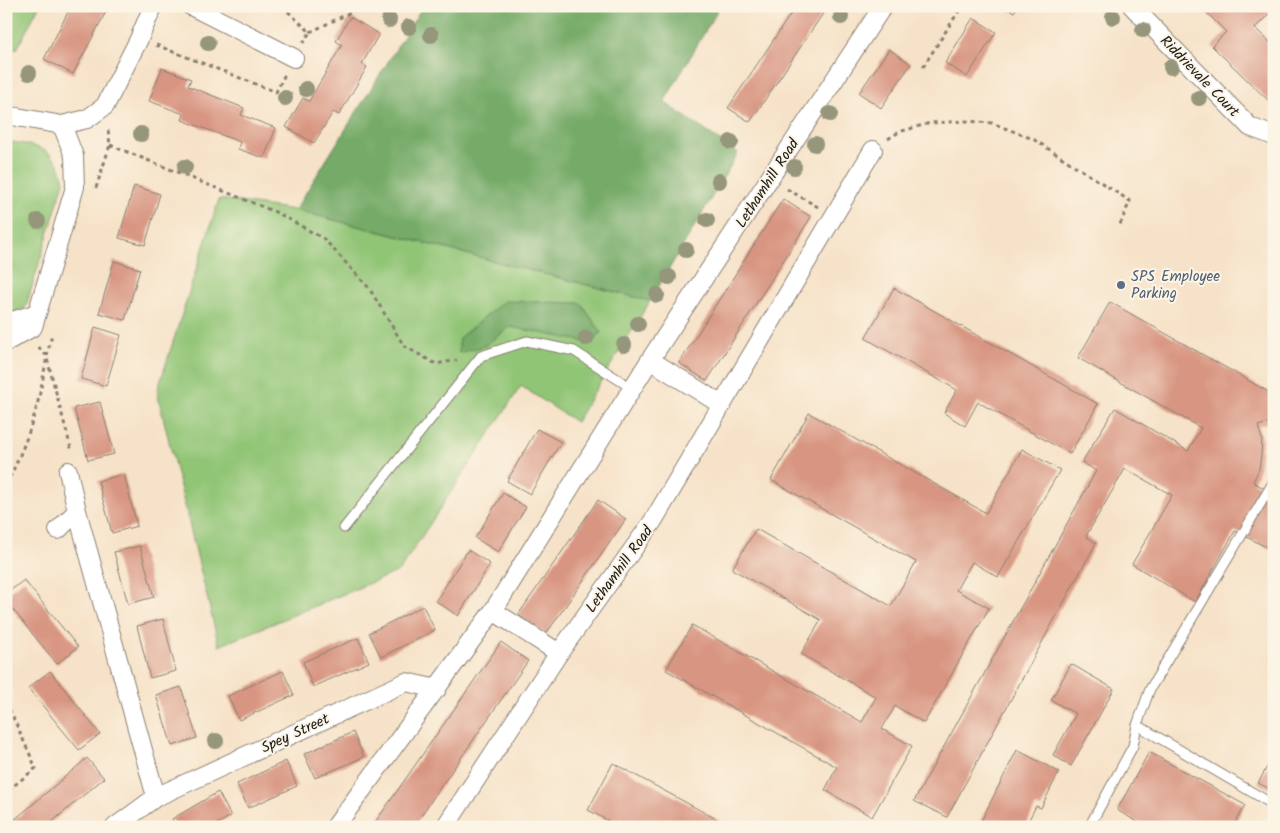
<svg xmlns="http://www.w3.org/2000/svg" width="1280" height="833" font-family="Kalam,sans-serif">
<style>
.green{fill:#91c576;stroke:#567049}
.forest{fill:#74aa67;stroke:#486342}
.building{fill:#d89682}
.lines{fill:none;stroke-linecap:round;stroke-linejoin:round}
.service-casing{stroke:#897f72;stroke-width:11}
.minor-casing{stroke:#897f72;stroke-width:20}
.path{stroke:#897f72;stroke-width:3;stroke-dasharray:4 4;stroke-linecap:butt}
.service{stroke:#fff;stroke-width:9}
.minor{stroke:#fff;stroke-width:18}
.tree{fill:#95967b}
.service-dot{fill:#5c6f8a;stroke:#fcf5e5;stroke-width:2}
.labels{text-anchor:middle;stroke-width:4;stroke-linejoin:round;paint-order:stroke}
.street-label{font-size:15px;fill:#1c1c1c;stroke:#fcf5e5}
.service-label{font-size:15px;fill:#4e5e75;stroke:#fcf5e5;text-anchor:start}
</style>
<rect width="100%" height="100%" fill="#fcf5e5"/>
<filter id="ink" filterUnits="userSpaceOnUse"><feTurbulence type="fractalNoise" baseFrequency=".02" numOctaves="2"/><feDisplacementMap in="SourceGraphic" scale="10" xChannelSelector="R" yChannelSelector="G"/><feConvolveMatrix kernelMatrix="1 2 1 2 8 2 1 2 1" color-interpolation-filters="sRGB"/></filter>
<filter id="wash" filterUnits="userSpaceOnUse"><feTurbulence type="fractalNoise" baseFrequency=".0096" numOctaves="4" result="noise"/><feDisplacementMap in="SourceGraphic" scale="20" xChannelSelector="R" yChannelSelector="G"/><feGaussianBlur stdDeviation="1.12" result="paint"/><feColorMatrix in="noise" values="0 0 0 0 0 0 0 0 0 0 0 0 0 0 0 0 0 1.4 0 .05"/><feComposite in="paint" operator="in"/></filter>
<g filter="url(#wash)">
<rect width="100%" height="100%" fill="#f6e2c8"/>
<!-- green -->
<path class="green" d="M6,6H39L17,49L6,51Z
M6,141C36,146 58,147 64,182L27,303L25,308L10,314L6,313Z
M219,199L295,210L650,301L576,422L521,386L399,571L219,646L157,392Z"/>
<!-- forest -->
<path class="forest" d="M423,6H720L664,102L738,153L650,301L295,210Z
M504,301L581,303L601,332L592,343L510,327L484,346L459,353V338Z"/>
<g id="blocks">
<!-- building -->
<path class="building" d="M71,6H109L73,74L44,59Z
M796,6H828L750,122L728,108Z
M1004,6H1018L1014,12Z
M1200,6H1274V15L1271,12L1255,28L1274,46V106L1212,46L1226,32Z
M350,17L379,34L362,64L367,67L339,115L333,112L314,143L286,127L303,98L309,101L342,45L336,41Z
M973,18L996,32L967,77L945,63Z
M889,49L911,64L881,108L859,93Z
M162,68L191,79L188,86L244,108L241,115L276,128L264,158L238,149L240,142L182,120L184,114L149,101Z
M134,186L160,194L145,245L119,238Z
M783,199L811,217L707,381L679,363Z
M114,261L140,269L125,320L99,313Z
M894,288L1098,404L1070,454L978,402L965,426L944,413L957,390L865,338Z
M1110,302L1274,395V421L1258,426L1262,439L1261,455L1259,469L1253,482L1274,494V542L1270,549L1235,531L1195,602L1132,564L1172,495L1125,469L1086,536L1096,543L947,817L914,801L1096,471L1082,462L1115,408L1188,451L1201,428L1078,358Z
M95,327L121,335L106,386L81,379Z
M100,402L114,454L88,460L74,408Z
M809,413L986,513L1022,449L1060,470L998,577L972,562L956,590L989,608L924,723L895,706L882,729L912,746L872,817L825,790L837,767L666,670L692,625L862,722L876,697L801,654L821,620L732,569L756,529L891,606L916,562L771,480Z
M537,429L561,442L530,494L507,481Z
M124,474L137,526L112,533L98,481Z
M503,493L526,507L498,552L475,538Z
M598,500L626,519L546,634L518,615Z
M140,546L154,597L128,604L114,552Z
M468,550L490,564L458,616L436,601Z
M24,580L78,647L57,664L6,601V594Z
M423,606L435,630L381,657L369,633Z
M163,619L176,671L150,678L137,626Z
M358,638L369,662L313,687L303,662Z
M501,642L528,661L413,827H372Z
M1071,664L1114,689L1071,766L1053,755L1076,714L1051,700Z
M50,671L100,734L79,750L28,688Z
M283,671L294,695L239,720L228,696Z
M181,687L197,738L172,746L156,695Z
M353,732L364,757L315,778L304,754Z
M1017,750L1059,772L1041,808L1036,806L1025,827H978Z
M1149,752L1245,805L1233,827H1146L1117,810Z
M1274,755V791L1258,783Z
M87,758L104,778L46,827H6Z
M286,761L297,786L248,808L237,784Z
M613,763L731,827H620L588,810Z
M218,792L231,816L212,827H176L172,819Z"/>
</g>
</g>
<g filter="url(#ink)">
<use href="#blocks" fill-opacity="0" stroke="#897f72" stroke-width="1"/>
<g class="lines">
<defs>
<path id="service" d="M344,528L481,356L527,341L574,351L633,389
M1137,725L1274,805
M1089,827L1133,746L1137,725L1150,689L1274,481"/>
<path id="minor" d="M191,6L294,58
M1132,6L1250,127L1274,136
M6,115L62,125L87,119L105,106L139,39L153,6
M6,323L37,313
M6,342L33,327L75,187L74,156L62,125
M650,360L722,405
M68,471L77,511
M58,530L77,511L156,797
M493,611L559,653
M115,827L156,797L406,682L437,689
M335,827L493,611L650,360L883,6
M445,827L559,653L653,521L873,150"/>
</defs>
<!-- service casing -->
<use href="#service" class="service-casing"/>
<!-- minor casing -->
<use href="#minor" class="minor-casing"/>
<!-- path -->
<path class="path" d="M282,6L310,32L303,43
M310,32L364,6
M156,45L276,92L285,74
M923,67L962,6
M888,139L899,132L930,123L966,121L992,123L1033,139L1130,201L1119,227
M110,145L278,213L324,239L369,288L404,346L436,364L457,360
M96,188L110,145L108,129
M787,189L818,207
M38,347L46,355L72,452
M6,485C20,457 32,428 39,397C44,376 46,356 52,335
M6,702L36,768L6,792"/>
<!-- service -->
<use href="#service" class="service"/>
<!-- minor -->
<use href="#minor" class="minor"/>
</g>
<!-- trees -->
<g class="tree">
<circle cx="841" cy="17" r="8"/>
<circle cx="1113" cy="17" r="8"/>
<circle cx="389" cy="20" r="8"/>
<circle cx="409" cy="27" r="8"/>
<circle cx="1143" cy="30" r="8"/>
<circle cx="431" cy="35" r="8"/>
<circle cx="208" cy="43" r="8"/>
<circle cx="1171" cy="67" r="8"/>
<circle cx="29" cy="73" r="8"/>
<circle cx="306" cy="89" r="8"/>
<circle cx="285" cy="98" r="8"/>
<circle cx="1199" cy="98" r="8"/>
<circle cx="830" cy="114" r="8"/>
<circle cx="141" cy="134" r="8"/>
<circle cx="731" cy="142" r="8"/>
<circle cx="815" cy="144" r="8"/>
<circle cx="185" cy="167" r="8"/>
<circle cx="794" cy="167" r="8"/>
<circle cx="719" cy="181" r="8"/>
<circle cx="707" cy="220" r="8"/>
<circle cx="38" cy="221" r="8"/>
<circle cx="686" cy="250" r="8"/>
<circle cx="669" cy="277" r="8"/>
<circle cx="657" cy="295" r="8"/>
<circle cx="638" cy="324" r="8"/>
<circle cx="586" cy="338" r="8"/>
<circle cx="624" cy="345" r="8"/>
<circle cx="216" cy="741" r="8"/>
</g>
</g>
<!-- markers -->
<circle class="service-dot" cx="1121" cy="285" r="5"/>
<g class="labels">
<!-- street labels -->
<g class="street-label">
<text transform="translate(1200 76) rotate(46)" y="5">Riddrievale Court</text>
<text transform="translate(767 183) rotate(-57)" y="5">Lethamhill Road</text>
<text transform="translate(619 569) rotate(-54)" y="5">Lethamhill Road</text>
<text transform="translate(295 733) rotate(-25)" y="5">Spey Street</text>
</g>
<!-- service labels -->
<g class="service-label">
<text x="1131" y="281">SPS Employee<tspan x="1131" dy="17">Parking</tspan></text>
</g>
</g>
<!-- margin -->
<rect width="1280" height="833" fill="none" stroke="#fcf5e5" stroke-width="25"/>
</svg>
